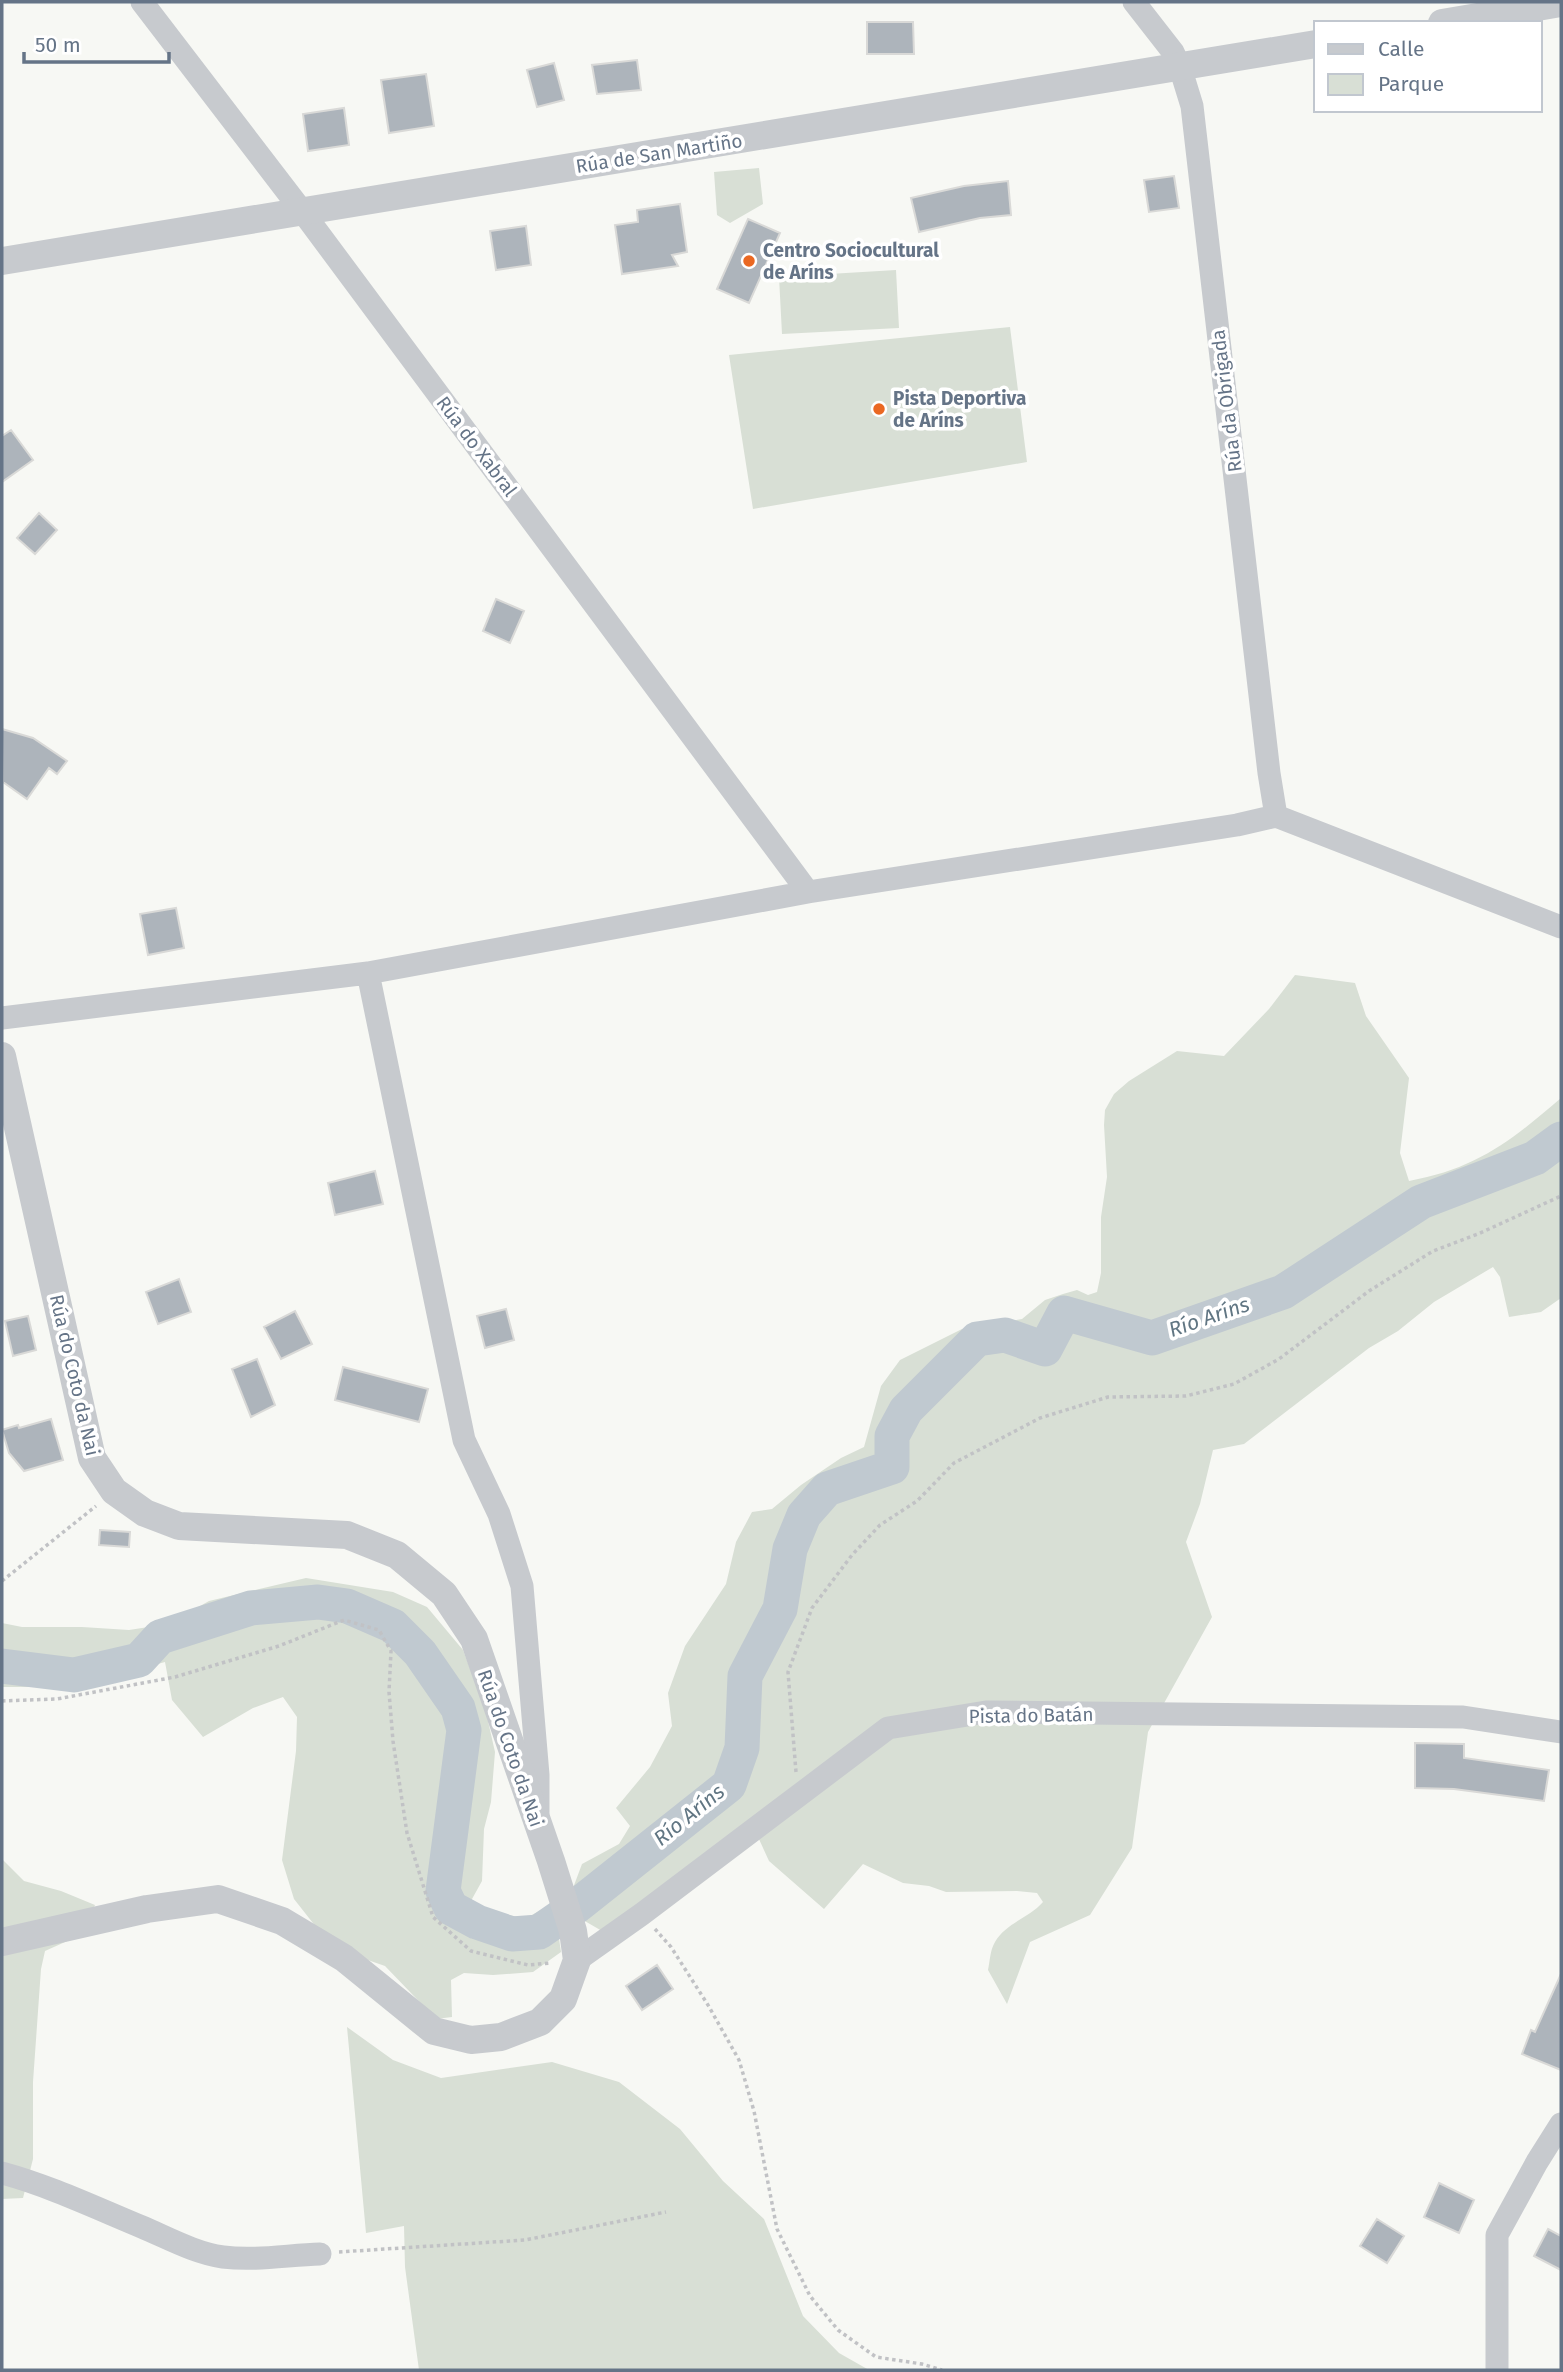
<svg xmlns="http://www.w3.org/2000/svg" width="1563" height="2372" font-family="'Fira Sans',sans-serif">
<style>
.green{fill:#d8dfd5}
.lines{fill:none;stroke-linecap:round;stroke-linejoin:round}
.river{stroke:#c0c9d0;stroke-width:35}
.building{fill:#adb4bb;stroke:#d9d9d7;stroke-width:2}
.path{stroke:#c1c2c5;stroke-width:3.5;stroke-dasharray:3.5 3.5;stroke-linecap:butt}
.minor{stroke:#c7cace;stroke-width:23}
.tertiary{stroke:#c7cace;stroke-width:28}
.poi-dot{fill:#ea6822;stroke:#fff;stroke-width:2.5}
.labels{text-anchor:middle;stroke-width:7;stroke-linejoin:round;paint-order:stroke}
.street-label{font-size:19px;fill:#657487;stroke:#fff}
.poi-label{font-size:19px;font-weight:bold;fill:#657487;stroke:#fff;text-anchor:start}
.water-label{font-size:21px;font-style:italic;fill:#617683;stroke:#fff}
</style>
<rect width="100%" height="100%" fill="#f7f8f4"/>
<!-- green -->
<path class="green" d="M759,168L763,204L730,223L717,215L714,172Z
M896,270L899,328L782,334L779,277Z
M1010,327L1027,462L753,509L729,355Z
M1295,975L1355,983L1366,1016L1409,1078L1400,1153L1409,1181C1476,1169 1511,1141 1561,1098V1298L1541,1312L1509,1317L1500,1277L1493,1267L1434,1302L1398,1331L1369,1348L1244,1444L1213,1450L1200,1504L1186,1542L1212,1617L1148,1732L1132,1848L1090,1915L1030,1942L1007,2004L988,1970C990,1961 990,1950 995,1942C1006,1923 1029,1918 1043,1902L1037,1893L1017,1891L946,1892L929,1886L903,1883L863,1864L824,1909L769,1861L758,1837L602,1931L583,1920L573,1888L582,1864L619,1844L630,1826L616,1808L650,1767L672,1726L668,1693L685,1646L726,1584L736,1542L752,1512L772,1509L801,1485L841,1458L864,1447L881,1386L900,1360L962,1329L1022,1319L1045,1300L1063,1294L1077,1290L1088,1295L1097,1292L1101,1273V1217L1107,1177L1104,1125L1105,1110L1114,1094L1129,1081L1177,1051L1224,1056L1269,1009Z
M306,1578L393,1592L427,1607L463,1650L485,1708L495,1752L491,1802L484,1829L482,1881L472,1899L473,1909L526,1918L547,1907L558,1932L561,1952L533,1972L493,1975L464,1973L451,1980L452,2017L436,2019L385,1966L362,1958L320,1932L294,1899L282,1860L296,1751L297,1717L283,1697L253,1708L203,1737L172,1700L165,1662L75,1687H2V1623L22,1627H82L129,1630L168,1624L209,1601Z
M2,1859L24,1881L61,1891L95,1905L83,1934L45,1951L41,1969L33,2082V2159L23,2198L2,2199Z
M347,2027L393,2060L441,2078L552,2062L619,2082L680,2129L723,2181L764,2219L803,2316L839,2353L869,2370H419L405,2267L404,2226L366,2233Z"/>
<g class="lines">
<!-- river -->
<path class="river" d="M2,1666L74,1675L139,1660L160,1637L251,1608L318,1602L347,1606L393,1626L420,1653L458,1708L464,1730L443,1891L451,1908L477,1922L512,1934L539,1932L578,1905L729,1785L742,1748L745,1676L780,1609L790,1549L804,1515L827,1489L892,1467V1436L906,1410L977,1339L1005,1335L1045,1349L1064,1313L1152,1338L1283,1292L1421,1202L1535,1158L1561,1139"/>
</g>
<!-- building -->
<path class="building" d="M867,22H913L914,54H867Z
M637,60L641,90L597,94L592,65Z
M554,63L564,100L537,107L527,70Z
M426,74L434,126L389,133L381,80Z
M344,108L349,145L308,151L303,114Z
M1174,176L1179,208L1149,212L1144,180Z
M1008,181L1011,215L980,218L919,232L911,198L964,186Z
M680,204L687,252L672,255L678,266L622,274L615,225L638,222L637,210Z
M748,219L780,233L749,303L717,289Z
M526,226L531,265L496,270L490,231Z
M11,430L33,460L2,482V436Z
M39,513L57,530L35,554L17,538Z
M496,599L524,611L510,643L483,631Z
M2,729L33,738L67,761L57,774L49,768L27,799L3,782Z
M176,908L184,948L148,955L140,914Z
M375,1171L383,1204L335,1215L328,1183Z
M179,1279L191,1312L158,1324L146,1292Z
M506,1309L514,1340L485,1348L477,1316Z
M295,1311L312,1344L281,1359L264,1327Z
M28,1316L36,1350L13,1356L5,1321Z
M257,1359L275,1405L251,1417L232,1369Z
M343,1367L428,1389L419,1422L335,1400Z
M51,1419L63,1460L24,1471L9,1453L2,1430L18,1425L19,1428Z
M100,1530L130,1532L129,1547L99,1545Z
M1415,1743L1464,1744V1758L1549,1770L1544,1801L1454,1789L1415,1788Z
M657,1965L673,1989L642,2010L626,1986Z
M1561,1974V2070L1522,2054L1531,2030L1535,2032Z
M1439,2183L1474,2200L1459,2233L1424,2217Z
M1377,2219L1404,2236L1387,2263L1360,2246Z
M1548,2229L1561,2236V2270L1534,2256Z"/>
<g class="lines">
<!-- path -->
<path class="path" d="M2,1581L96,1506
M2,1701L57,1699L175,1677L279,1646L344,1620L379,1630L391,1651L389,1692L393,1741L407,1833L433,1917L471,1951L528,1965L550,1963
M796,1772L788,1672L812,1608L852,1555L880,1525L917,1501L954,1463L1040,1418L1108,1397L1186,1396L1234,1384L1279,1359L1369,1291L1433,1251L1478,1234L1561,1196
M655,1929L671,1947L708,2005L739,2060L754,2111L777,2229L810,2296L838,2330L876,2357L922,2364L942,2370
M339,2252L525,2240L666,2212"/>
<!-- minor -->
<path class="minor" d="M142,2L302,211L808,892
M1134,2L1173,52L1180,67L1192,106L1269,773L1276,816
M368,973L464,1440L499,1514L522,1586L538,1775V1812
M2,1018L368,973L808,892L1237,825L1276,816L1561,927
M577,1960L642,1914L888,1728L986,1712L1463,1717L1561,1732
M2,2173C50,2186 96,2208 142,2227C168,2238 195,2253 223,2257C255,2261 288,2255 320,2254
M1497,2370V2235L1537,2162L1561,2124"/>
<!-- tertiary -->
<path class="tertiary" d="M1442,23L1561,3
M2,261L1316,44
M2,1056L92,1458L114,1491L145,1513L179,1526L347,1535L397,1555L444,1594L474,1639L551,1861L573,1931L577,1960L563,1999L540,2022L501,2037L471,2040L434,2031L344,1958L282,1921L218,1899L147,1909L2,1942"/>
</g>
<!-- markers -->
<g class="poi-dot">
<circle cx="749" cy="261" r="7"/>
<circle cx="879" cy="409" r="7"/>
</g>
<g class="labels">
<!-- street labels -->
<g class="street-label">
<text transform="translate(659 153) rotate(-9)" y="7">Rúa de San Martiño</text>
<text transform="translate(1226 401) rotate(-97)" y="7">Rúa da Obrigada</text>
<text transform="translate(477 446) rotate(53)" y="7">Rúa do Xabral</text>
<text transform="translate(75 1375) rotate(77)" y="7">Rúa do Coto da Nai</text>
<text transform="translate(1031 1715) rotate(-1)" y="7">Pista do Batán</text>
<text transform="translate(511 1748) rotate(71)" y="7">Rúa do Coto da Nai</text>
</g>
<!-- poi labels -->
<g class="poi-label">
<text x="763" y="257">Centro Sociocultural<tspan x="763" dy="22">de Aríns</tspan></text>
<text x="893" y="405">Pista Deportiva<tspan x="893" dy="22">de Aríns</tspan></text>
</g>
<!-- water labels -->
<g class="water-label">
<text transform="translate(1209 1317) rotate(-19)" y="7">Río Aríns</text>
<text transform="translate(689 1815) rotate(-39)" y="7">Río Aríns</text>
</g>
</g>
<!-- border -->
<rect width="1563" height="2372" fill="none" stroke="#657487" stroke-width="7"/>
<!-- legend -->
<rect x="1314" y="21" width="228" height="91" fill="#ffffff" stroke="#c1c7cf" stroke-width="2"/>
<rect x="1328" y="44" width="35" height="10" fill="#c7cace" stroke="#c1c7cf" stroke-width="2"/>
<text x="1378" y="56" font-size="21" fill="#657487">Calle</text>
<rect x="1328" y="74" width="35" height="21" fill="#d8dfd5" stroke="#c1c7cf" stroke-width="2"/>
<text x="1378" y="91" font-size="21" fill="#657487">Parque</text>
<!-- scale -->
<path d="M24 52v10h145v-10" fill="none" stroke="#657487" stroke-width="3.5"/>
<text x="35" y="52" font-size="21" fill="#657487" stroke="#ffffff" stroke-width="5" paint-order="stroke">50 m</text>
</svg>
